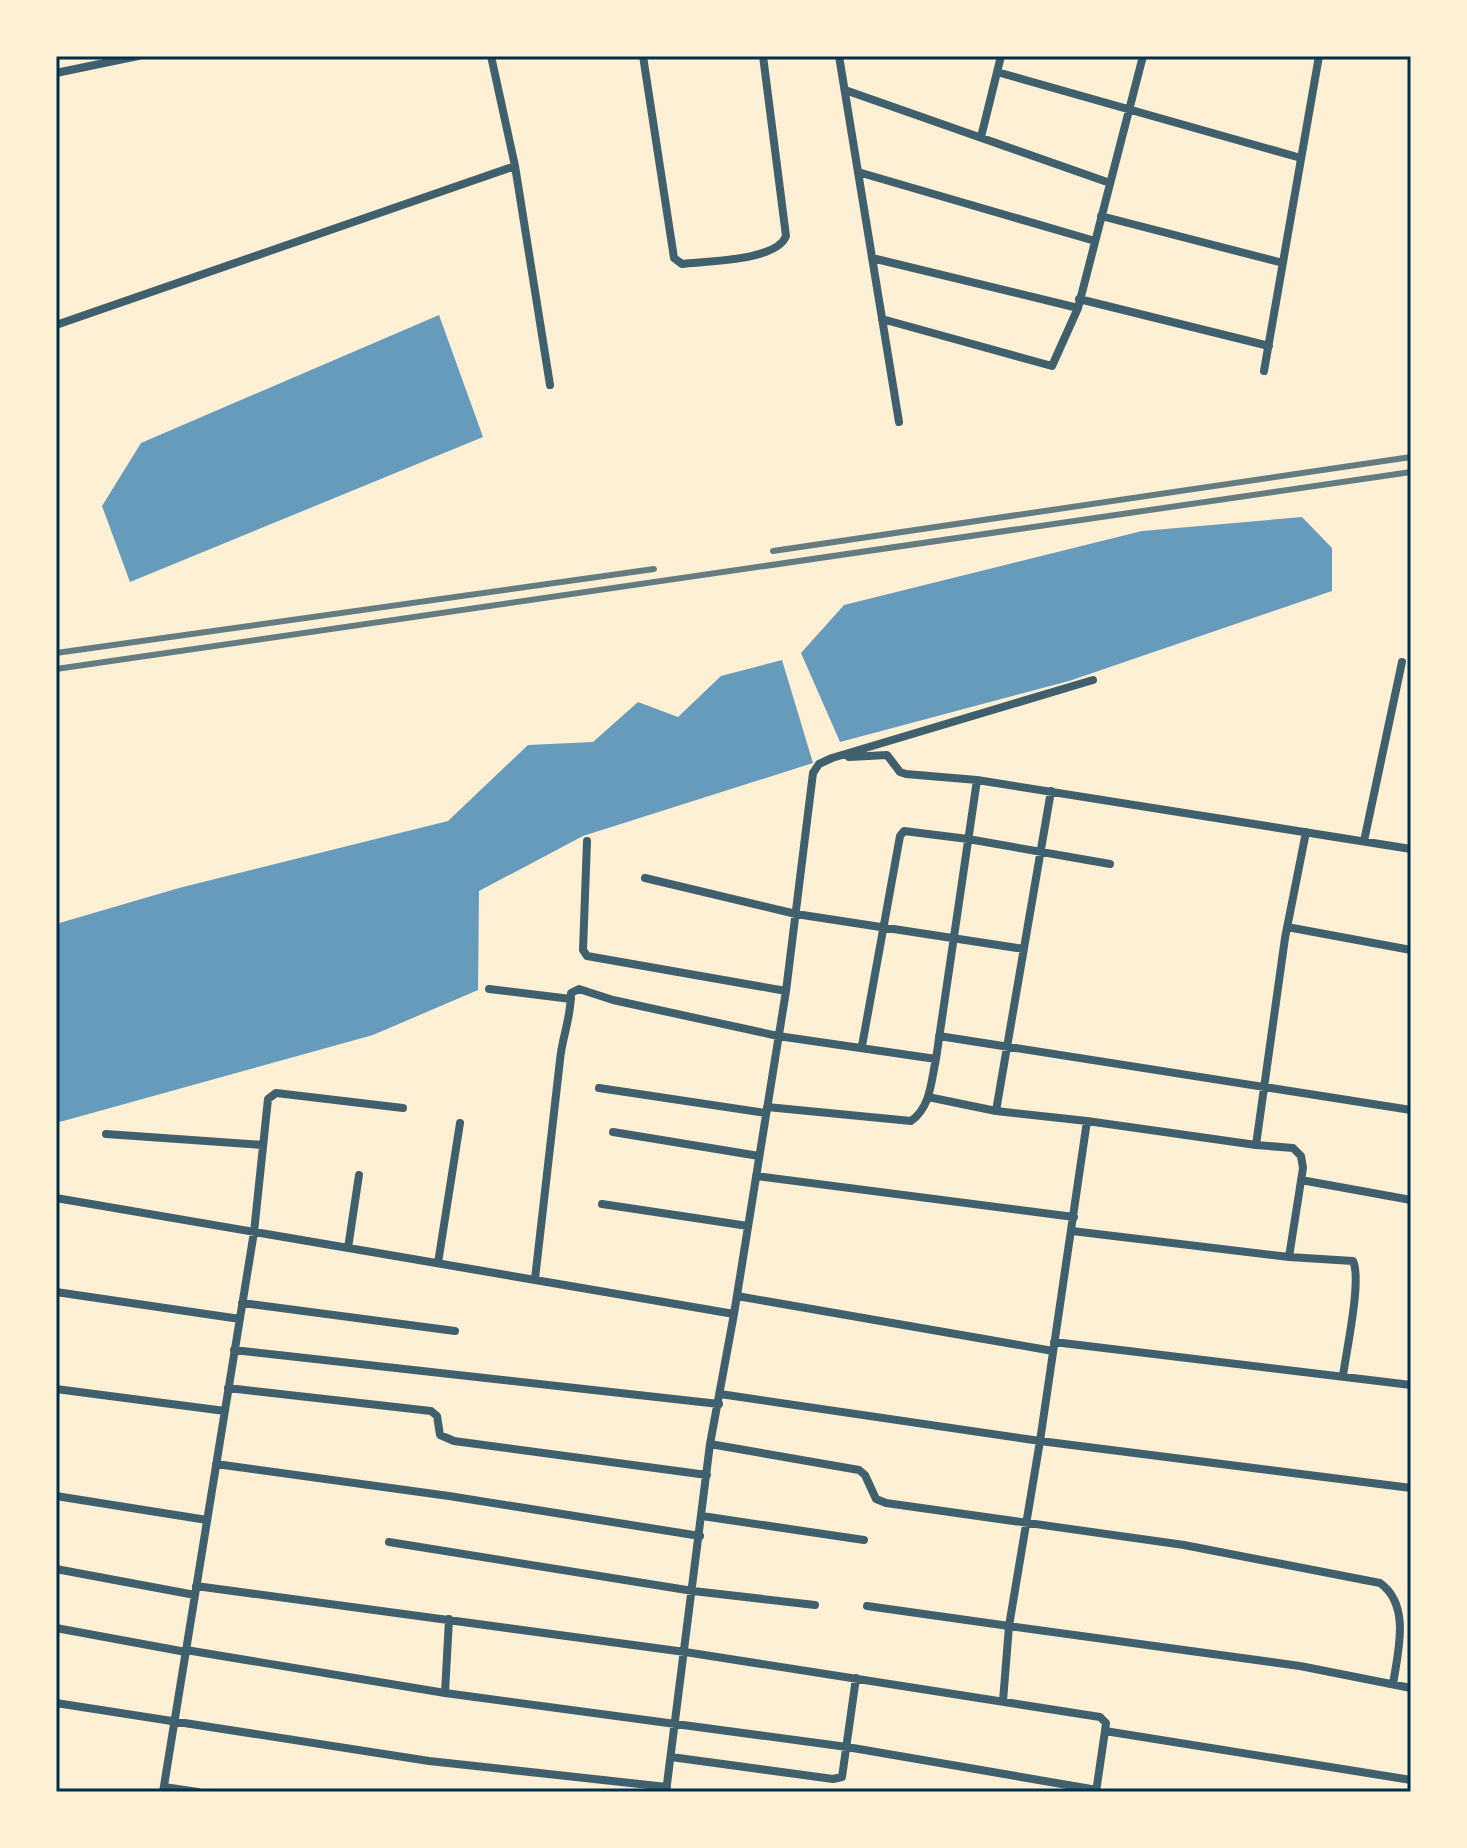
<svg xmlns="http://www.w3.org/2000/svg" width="1467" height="1848" font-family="'Roboto Condensed',sans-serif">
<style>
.water{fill:#669bbc}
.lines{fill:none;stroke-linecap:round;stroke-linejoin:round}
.minor{stroke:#3f606c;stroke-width:8}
.rail{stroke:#657d81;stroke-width:6}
.neatline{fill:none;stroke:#003049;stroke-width:3}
</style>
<rect width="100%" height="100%" fill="#fdf0d5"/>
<!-- water -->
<path class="water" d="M439,315L483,437L130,582L102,506L141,443Z
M1302,517L1332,548V591L1069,681L840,742L801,653L844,605L1142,531Z
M782,660L813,763L583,836L479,891L478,990L373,1035L56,1123V924L179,888L448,821L528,745L593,742L638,702L678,717L721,676Z"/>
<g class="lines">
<!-- minor -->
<path class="minor" d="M491,56L515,166L550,385
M643,56L674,258L682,264C706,261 777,261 786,236L763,56
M839,56L899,422
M997,72L1301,158
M56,73L138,56
M845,90L1110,183
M981,137L1001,56
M858,172L1095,241
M1101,216L1283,263
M872,258L1078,308
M1079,299L1269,346
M882,319L1052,366L1078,308L1143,56
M56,325L515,166
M1264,371L1319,56
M849,757L887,755L900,772L906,774L977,780L1411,849
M1051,791L996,1111L1087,1121L1040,1441L1411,1488
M587,841L583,950L587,956L786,991
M1364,841L1402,662
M645,878L796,914L1024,949
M1287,927L1411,950
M489,989L571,999
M939,1036L1411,1110
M862,1046L900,836L904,831L968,839L1110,864
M599,1088L766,1113
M928,1097L996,1111
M767,1107L911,1121C931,1107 931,1081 936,1059L977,780
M1087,1121L1256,1145L1293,1148L1301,1156L1303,1168L1289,1257
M613,1132L759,1156
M106,1134L263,1145
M1256,1145L1285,938L1306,832
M756,1176L1074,1217
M1301,1180L1411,1200
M56,1198L734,1314
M602,1204L748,1226
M1072,1231L1289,1257L1353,1261C1362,1280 1346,1352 1343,1376
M348,1248L359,1175
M438,1263L460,1123
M535,1279C543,1206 552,1133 560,1060C562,1037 571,1019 571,993L579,989L613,1000L778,1036L936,1059
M56,1292L240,1319
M737,1296L1053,1351
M242,1303L455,1331
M1054,1342L1411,1385
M234,1350L719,1404
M228,1388L431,1411L437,1416L440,1435L454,1441L707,1475
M56,1389L225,1411
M720,1394L1040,1441L1009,1626L1300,1666L1411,1688
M710,1444L859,1470L865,1475L876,1499L886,1503L1184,1545L1380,1583C1411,1605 1398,1652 1393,1684
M216,1464L449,1496L700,1536
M56,1496L207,1520
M702,1516L864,1540
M389,1542L693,1591L815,1605
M56,1569L195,1595
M196,1586L685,1652L1100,1717L1106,1723L1105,1731L1096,1792
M867,1606L1009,1626L1003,1701
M56,1628L186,1652
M186,1650L445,1693L847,1747L1097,1790
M445,1693L449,1619
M56,1703L429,1761L667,1787
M1105,1731L1411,1780
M671,1757L833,1779L842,1777L856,1678
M164,1787L198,1792
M163,1792L254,1232L268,1099L276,1093L403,1108
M666,1792L710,1444L734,1314L786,991L813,773L819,764L832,758L1093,680"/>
<!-- rail -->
<path class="rail" d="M773,551L1411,457
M56,653L654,569
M56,669L1411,472"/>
</g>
<!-- border -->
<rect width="1467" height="1848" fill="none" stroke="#fdf0d5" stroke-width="116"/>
<rect x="58" y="58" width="1351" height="1732" class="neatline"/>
</svg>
